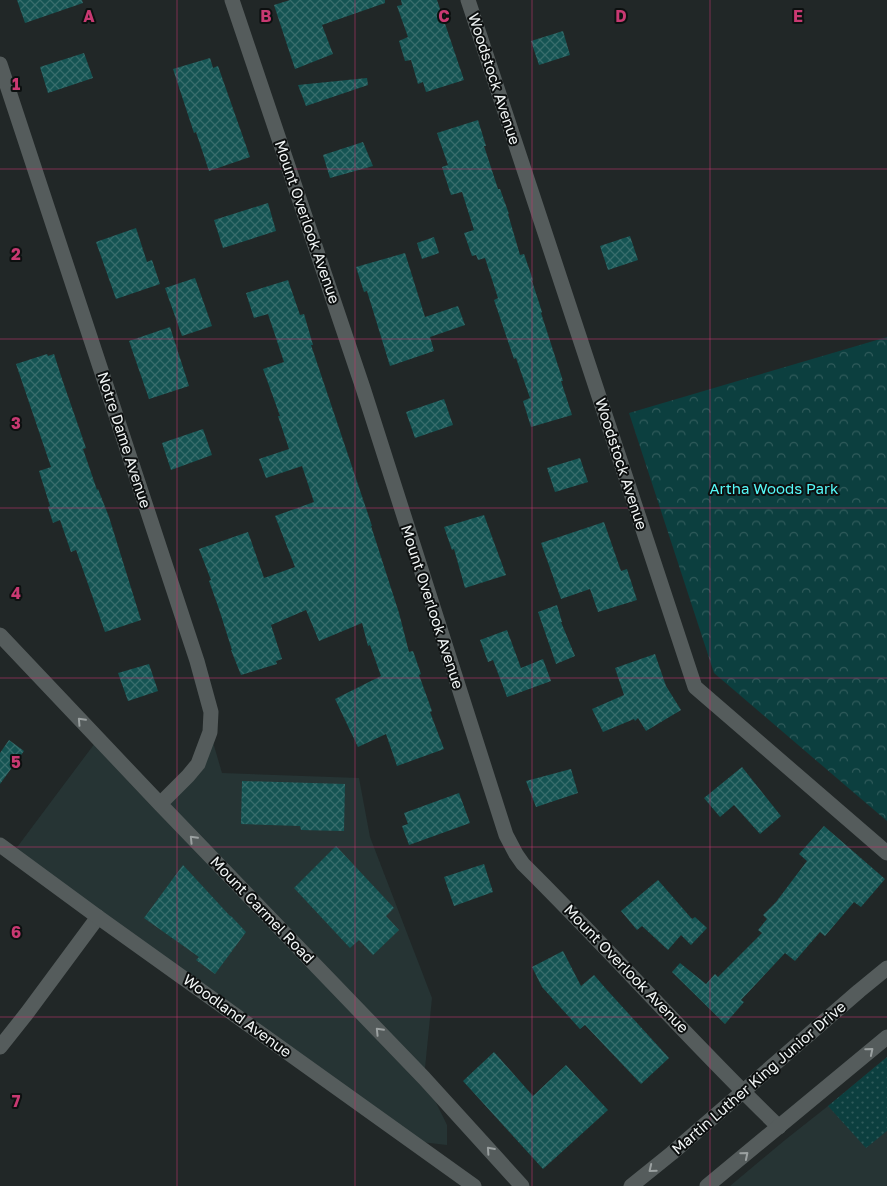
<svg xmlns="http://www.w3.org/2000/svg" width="887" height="1186" font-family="'Golos Text',sans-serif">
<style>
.built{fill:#263434}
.grass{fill:url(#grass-dots)}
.forest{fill:url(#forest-crowns)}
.building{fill:url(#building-cross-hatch)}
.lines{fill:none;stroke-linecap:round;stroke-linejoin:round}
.minor{stroke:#555c5c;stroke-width:15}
.secondary{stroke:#555c5c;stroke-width:15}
.oneway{stroke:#9ba1a1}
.grid{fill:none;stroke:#c93972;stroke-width:1;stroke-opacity:0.55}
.labels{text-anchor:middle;stroke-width:4;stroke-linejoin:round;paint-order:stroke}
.street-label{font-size:15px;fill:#f1f5f5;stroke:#0d1010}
.park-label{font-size:15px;fill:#56f8f7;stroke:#0d1010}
.grid-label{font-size:16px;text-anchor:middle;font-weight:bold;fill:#c93972;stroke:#0d1010;stroke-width:4;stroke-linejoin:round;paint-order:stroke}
</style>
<defs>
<pattern id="grass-dots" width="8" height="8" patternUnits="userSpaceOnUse" patternTransform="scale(1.25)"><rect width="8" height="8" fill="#0c3f3f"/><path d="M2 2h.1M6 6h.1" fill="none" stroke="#305b5b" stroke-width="1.8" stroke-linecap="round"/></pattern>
<pattern id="forest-crowns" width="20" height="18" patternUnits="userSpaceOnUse" patternTransform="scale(1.25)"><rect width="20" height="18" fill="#0c3f3f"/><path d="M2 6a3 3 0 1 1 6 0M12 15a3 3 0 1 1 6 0" fill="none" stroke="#305b5b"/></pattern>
<pattern id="building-cross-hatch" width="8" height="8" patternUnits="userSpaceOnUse" patternTransform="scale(1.25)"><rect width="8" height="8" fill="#155453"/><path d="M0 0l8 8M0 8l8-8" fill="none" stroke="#386d6c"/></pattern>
</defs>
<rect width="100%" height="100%" fill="#212727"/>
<!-- built -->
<path class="built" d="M210,732L222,773L359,778L370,837L432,998L424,1078L447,1125V1145L412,1141L12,854L98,739L160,804L188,776Z
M887,1057V1186H730L785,1140L828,1106Z"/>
<!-- grass -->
<path class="grass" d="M887,1057V1131L866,1148L828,1106Z"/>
<!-- forest -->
<path class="forest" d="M887,337V821L714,673L629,413Z"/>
<!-- building -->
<path class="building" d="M17,0H82L83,3L25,23Z
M290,0H385V3L322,25L333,54L295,69L274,5Z
M401,0H437L464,80L426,92L423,82L418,84L411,60L405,61L399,41L408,37L397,6L402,5Z
M563,31L570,55L539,65L531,41Z
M84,53L93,78L48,93L40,67Z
M210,58L213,68L218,66L250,157L209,171L196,132L194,133L173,69Z
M367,78L368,85L306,106L298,85Z
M478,120L486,146H484L498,189H500L509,214H508L520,255L524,254L533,280L532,281L542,312L541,313L563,381H561L572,415L531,427L523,401L530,398L516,358L514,359L494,300L498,298L485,258L478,260L476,255L472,256L464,233L474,230L462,192L451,195L442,167L448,165L437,133Z
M363,142L373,166L330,178L323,155Z
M268,203L276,231L223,248L214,220Z
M136,228L147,262L152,260L160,284L116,299L96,242Z
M630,236L638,260L608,270L600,246Z
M434,237L439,253L422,259L417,243Z
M405,253L425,317L458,306L465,325L430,337L434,351L390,366L367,291L364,292L356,267Z
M195,278L212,326L182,336L165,288Z
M288,280L300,315L304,314L313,345H311L372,526H371L399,613L409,652L413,651L421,674L419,675L432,711L430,712L444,749L397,766L386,734L358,747L335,699L381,676L370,645L368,646L362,623L319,641L306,610L271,625L282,659L276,661L277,664L241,675L231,650H232L219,609L209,581L211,580L199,549L248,532L264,578L295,567L275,516L314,502L302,466L266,478L259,459L289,449L278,416H280L263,369L284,362L268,314L254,318L246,293Z
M170,327L189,386L149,399L129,341Z
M47,354L48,356L54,354L62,379L86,448L83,449L97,490L98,489L109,517L141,620L105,632L76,550L71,552L60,520L53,523L48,507L50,506L39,471L51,467L16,364Z
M444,399L453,425L415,438L406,412Z
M203,429L212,455L171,470L162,443Z
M580,458L588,482L555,492L547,468Z
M484,515L506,575L465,588L454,549L452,550L444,527Z
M604,522L621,571L627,569L637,600L598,612L590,589L561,599L541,543Z
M557,605L562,622H561L575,656L556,664L538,612Z
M507,630L521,668L543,659L551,681L507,697L493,660L488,662L480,640Z
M655,654L666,686L681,710L646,731L638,718L635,721L634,719L603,732L592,709L624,695L615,668Z
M149,664L158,691L128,701L118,673Z
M9,740L24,751L0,784V753Z
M742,767L781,816L760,834L734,805L720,817L704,798Z
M571,769L578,793L536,807L526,781Z
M242,781L345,784L344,831L301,830L300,826L241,824Z
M459,793L470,823L409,845L402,826L408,824L404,813Z
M824,826L885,879L861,907L854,902L825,936L820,932L795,961L785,953L741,1000L744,1002L725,1024L672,972L680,963L706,984L715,974L718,977L762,933L758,930L767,919L763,915L776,902L807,861L799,854Z
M336,846L394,908L386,916L399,930L373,955L359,940L350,948L294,888Z
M484,864L493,892L454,906L444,877Z
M183,865L230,916H231L246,932L215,974L196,960L199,957L144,918Z
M658,880L692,919L695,917L707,928L691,945L681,935L668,950L642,926L637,930L621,911Z
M563,951L581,986L594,975L607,990L669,1058L641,1084L585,1025L580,1029L542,987L532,967Z
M494,1052L533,1096L566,1065L608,1110L543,1169L463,1081Z"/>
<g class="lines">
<!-- minor -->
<path class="minor" d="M232,0L363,388L506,835L516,854L523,864C610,950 691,1042 779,1127
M468,0L695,687L887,853
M0,64L197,661L211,712L210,732L198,764L188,776L160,804
M0,635L160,804L424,1078L522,1186
M0,1047L27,1013L98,917"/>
<!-- secondary -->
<path class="secondary" d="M0,845L98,917L474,1186
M631,1186L672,1153L859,991L887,968
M707,1186L887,1037"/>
</g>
<!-- one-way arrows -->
<defs><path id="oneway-chevron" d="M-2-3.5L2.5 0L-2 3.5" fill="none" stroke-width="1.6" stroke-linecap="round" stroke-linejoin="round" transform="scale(1.25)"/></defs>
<g class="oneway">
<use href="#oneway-chevron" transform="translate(81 721) rotate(-133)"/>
<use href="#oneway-chevron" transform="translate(193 839) rotate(-134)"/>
<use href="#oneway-chevron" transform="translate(379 1031) rotate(-134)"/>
<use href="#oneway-chevron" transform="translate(870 1051) rotate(-40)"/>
<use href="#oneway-chevron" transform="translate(490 1150) rotate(-132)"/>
<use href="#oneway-chevron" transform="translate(745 1155) rotate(-40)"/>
<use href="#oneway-chevron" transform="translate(652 1169) rotate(141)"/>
</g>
<!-- grid -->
<path class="grid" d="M177,0V1186M355,0V1186M532,0V1186M710,0V1186M0,169H887M0,339H887M0,508H887M0,678H887M0,847H887M0,1017H887"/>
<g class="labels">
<!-- street labels -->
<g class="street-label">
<text transform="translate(494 79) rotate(72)" y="5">Woodstock Avenue</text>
<text transform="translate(307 222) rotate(71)" y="5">Mount Overlook Avenue</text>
<text transform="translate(124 440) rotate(72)" y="5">Notre Dame Avenue</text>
<text transform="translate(621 464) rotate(72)" y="5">Woodstock Avenue</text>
<text transform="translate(432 607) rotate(72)" y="5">Mount Overlook Avenue</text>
<text transform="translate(262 910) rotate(46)" y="5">Mount Carmel Road</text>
<text transform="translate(626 969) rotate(46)" y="5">Mount Overlook Avenue</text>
<text transform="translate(237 1016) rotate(36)" y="5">Woodland Avenue</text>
<text transform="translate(759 1078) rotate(-41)" y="5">Martin Luther King Junior Drive</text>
</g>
<!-- park labels -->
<g class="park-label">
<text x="774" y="494">Artha Woods Park</text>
</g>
</g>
<g class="grid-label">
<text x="89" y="22">A</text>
<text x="266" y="22">B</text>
<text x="444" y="22">C</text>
<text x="621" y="22">D</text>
<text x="798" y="22">E</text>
<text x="16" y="90">1</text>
<text x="16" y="260">2</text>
<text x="16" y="429">3</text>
<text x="16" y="599">4</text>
<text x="16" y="768">5</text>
<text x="16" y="938">6</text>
<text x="16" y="1107">7</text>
</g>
</svg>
